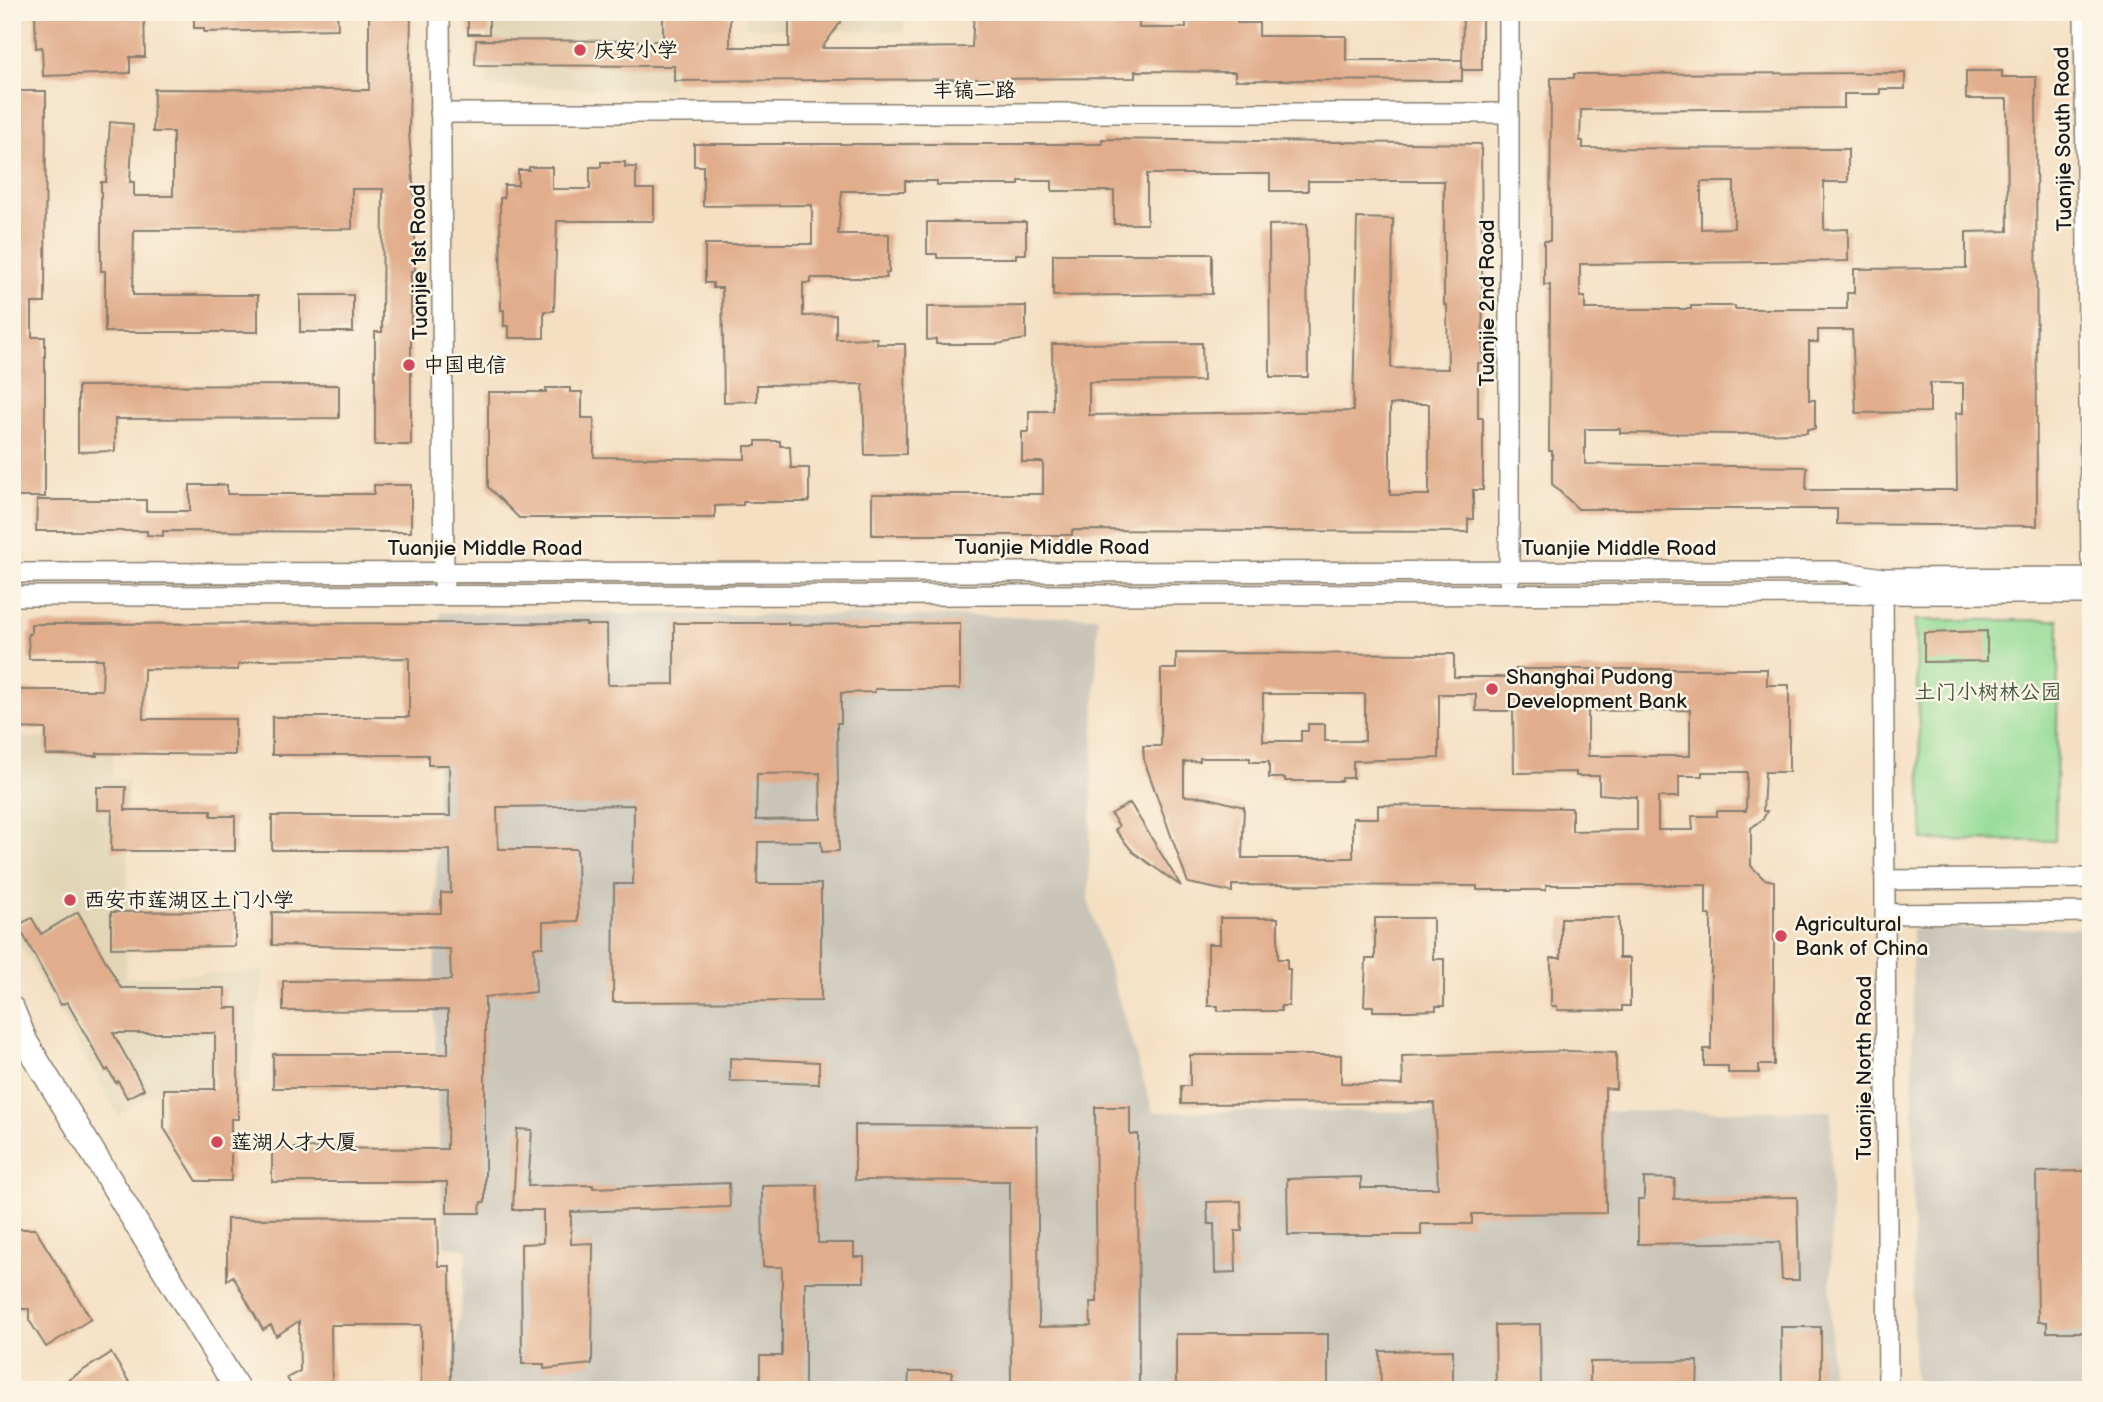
<svg xmlns="http://www.w3.org/2000/svg" width="2103" height="1402" font-family="'Balsamiq Sans','LXGW WenKai TC',sans-serif">
<style>
.built{fill:#e2d6b7}
.industrial{fill:#c8c4b8}
.green{fill:#93db96;stroke:#587c59;stroke-width:2}
.building{fill:#e1ad8c;fill-rule:evenodd}
.lines{fill:none;stroke-linecap:round;stroke-linejoin:round}
.minor-casing{stroke:#887e6f;stroke-width:22}
.major-casing{stroke:#887e6f;stroke-width:27}
.minor{stroke:#fff;stroke-width:19}
.major{stroke:#fff;stroke-width:24}
.poi-dot{fill:#d1495b;stroke:#fcf5e5;stroke-width:2.5}
.labels{text-anchor:middle;stroke-width:5;stroke-linejoin:round;paint-order:stroke}
.poi-label{font-size:21px;fill:#1c1c1c;stroke:#fcf5e5;text-anchor:start}
.street-label{font-size:21px;fill:#1c1c1c;stroke:#fcf5e5}
.park-label{font-size:21px;fill:#405541;stroke:#fcf5e5}
</style>
<rect width="100%" height="100%" fill="#fcf5e5"/>
<filter id="ink" filterUnits="userSpaceOnUse"><feTurbulence type="fractalNoise" baseFrequency=".0143" numOctaves="2"/><feDisplacementMap in="SourceGraphic" scale="14" xChannelSelector="R" yChannelSelector="G"/><feConvolveMatrix kernelMatrix="1 2 1 2 8 2 1 2 1" color-interpolation-filters="sRGB"/></filter>
<filter id="wash" filterUnits="userSpaceOnUse"><feTurbulence type="fractalNoise" baseFrequency=".00686" numOctaves="4" result="noise"/><feDisplacementMap in="SourceGraphic" scale="28" xChannelSelector="R" yChannelSelector="G"/><feGaussianBlur stdDeviation="1.57" result="paint"/><feColorMatrix in="noise" values="0 0 0 0 0 0 0 0 0 0 0 0 0 0 0 0 0 1.4 0 .05"/><feComposite in="paint" operator="in"/></filter>
<g filter="url(#wash)">
<rect width="100%" height="100%" fill="#f4dfc2"/>
<!-- built -->
<path class="built" d="M487,12H674L672,89L487,87Z
M745,12H904V32L745,27Z
M114,737L112,779L129,778L126,978L264,971L249,1084L164,1085L118,1115L15,935L12,865V738Z"/>
<!-- industrial -->
<path class="industrial" d="M440,613L1098,617L1088,899L1153,1112L1831,1111V1390H451L467,1249L444,1246L434,1018Z
M2091,928V1390H1914L1912,929Z"/>
<!-- green -->
<path class="green" d="M1915,620H2059L2055,841L1923,840Z"/>
<g id="blocks">
<!-- building -->
<path class="building" d="M44,12H144L145,57H130V73L43,76L42,47L36,48L35,14Z
M194,12H337L338,29L204,32V28H194Z
M369,12H411L409,133L415,206V271H411V445H375V332H382L383,189H352V229L134,230L133,295H258V332H105V271H101V182H106L110,122L133,124L130,182H134V196H173V132H153L154,89L369,90Z
M468,12H489V34H468Z
M663,12H726V16H730V47H789V18H810L809,12H848L822,48H892L972,47L974,12H1139V28H1186V12H1237V23H1259V36H1346V60H1462V81L1235,80V72L1135,71V78L674,81V66L475,65L476,40L663,41Z
M1463,12H1482V70H1462Z
M1966,71H2002V77H2036L2037,526L1837,524V509H1578L1552,484V451H1549L1550,285H1544V241H1550L1551,78H1574V74L1905,73V89H1880V94H1844V108L1581,110L1580,141H1583V148L1848,149V182H1824V230L1848,229V261L1580,264V297H1585V309H1691V306H1735V309H1847V293H1854V269L1966,268V232L2008,231L2007,99H1966ZM1701,182H1734V228L1701,229ZM1818,330H1852L1856,413L1930,412V383H1963V413H1956L1957,490H1806L1807,467L1585,464V429H1620V433L1736,434L1807,433V429H1815V400H1809V342H1818Z
M14,91H46L45,303H32V337H45V497H13Z
M1102,139L1481,144L1483,363H1478V418H1483V490H1473V519H1468V532L1072,530V535H872V494H1043V462H1022V432H1029V411H1053L1052,344L1202,343L1203,381L1089,382V415L1353,411L1357,218L1393,219L1391,368L1448,369L1447,305H1444V181H1308V191H1270V174H1147V224H1114V191H1052V181H1019V185H937V181H905V191H842L838,234H889V273H886L887,278H811V283H803V316L836,315V339L877,338V344H905L906,454L865,455L863,384L757,385V401L724,402L722,288H713V283H705V244H812V205L703,206V166H694V144H1102ZM1398,404H1429V495H1390V405Z
M601,162H625V167H636V189H654V221H557L554,311H544V338H509V326H504V310H501L500,198H504V185H518V170H529V167H552V189H590V167H601Z
M927,222H1026V254H1016V258H937V254H927Z
M1307,224L1308,377H1270L1269,225Z
M1053,254H1212V294L1053,296Z
M300,295H353V332H300Z
M1026,306V339L997,344H936V339L927,340V307Z
M339,385V418L115,419V451L78,452V386Z
M546,388H570V392H582V418H594V457L745,459V446H756V441H780V446H790L791,468H809V502H743V505L715,506V518H519L488,487V392H546Z
M190,485H227V494H374V485H411V532L163,531V536L147,535V531H36L37,500H146V511H190Z
M586,623V625H607L608,685L674,684V623H788V625L960,623V689H875V692L841,693V723H837L839,851L822,852L821,841L758,842L757,884H821V1001L613,1002L614,884H633L634,805L497,807L498,849H577L578,921L543,922V947H534L536,992L485,997V1202H481L480,1213H447V1182H272V1148L447,1149L448,1088H273V1054H448V1010L283,1011V981L451,980L450,949L272,945V912L441,913V893H451L450,850H272V816H450L449,765H428V755H272V717H409V658L260,660L238,665V670L144,669L143,719H235V755L97,753V756L46,755V729L12,728V690H102L103,659H29L28,634H31V624ZM820,773L821,819L756,820L757,774Z
M1987,631V661L1924,662V633Z
M1176,653L1454,654V677H1516V669H1767V685H1789V772H1765L1763,811H1767L1763,819L1751,828V866L1764,879L1774,881V1065H1759V1073H1728V1066H1704V1049H1711V915H1706V885H1546V890H1477V886L1232,885V892L1188,883L1144,760L1143,746H1161V669H1176ZM1263,694H1365V741H1325V724H1308V731H1301V741H1263ZM1439,694H1476V711H1513L1514,773L1576,772V776H1599V794L1637,797V830L1572,831V808L1378,805V818H1353V858H1242L1244,807L1205,797L1184,796V762L1200,761V758H1250V762H1269V778H1285V781H1342V778H1353V761L1439,758ZM1690,710V756H1588V711ZM1702,772H1747L1746,811H1717V816H1692L1693,830H1658V797H1679V776H1702Z
M97,787H126L125,810H211V816H235V851H111L112,810H97Z
M1130,803L1181,886L1133,852L1115,830L1119,826L1111,814Z
M235,911V946L111,948V912Z
M78,912L121,988H225V1008H238V1119H231V1181H197L164,1128V1089H215V1033H113L144,1089L127,1098L118,1081L116,1083L108,1069L106,1071L67,1002L61,1005L18,925L32,918L41,934Z
M1220,918H1278V959H1287V969H1290L1289,1006H1281V1011H1218V1006H1208V944H1220Z
M1375,918H1433V959H1444V1006H1436V1010L1410,1011H1373V1006H1364L1366,959H1375Z
M1561,918H1619V958H1630V1006H1622V1011L1557,1010V1006H1551V958H1561Z
M1569,1051L1616,1053V1089L1605,1088L1606,1213L1472,1214V1224H1421V1235H1288L1287,1179L1361,1177V1188H1438L1434,1103L1181,1104V1086H1190V1055H1341V1083L1403,1085L1402,1056Z
M730,1058L819,1062V1084L730,1081Z
M1095,1107H1130V1135L1138,1134L1139,1390H1011L1010,1181L855,1180V1125L1037,1126L1039,1327L1091,1326L1090,1302H1097Z
M517,1129L532,1130L528,1186L593,1185V1188L729,1183L730,1207L571,1212V1244L593,1243L592,1364L544,1369V1364H522L521,1244L543,1243V1210H513Z
M2084,1171H2091V1332H2047V1322H2038L2036,1176L2037,1172Z
M1644,1178L1675,1179L1674,1199L1797,1197L1799,1280H1782L1780,1242L1638,1244V1199H1644Z
M817,1185L818,1243H854V1257H864V1282H805V1390H760V1356H782V1267H763L762,1186Z
M1241,1201L1242,1231H1235L1236,1272L1215,1273L1214,1224H1208L1207,1202Z
M437,1218L438,1266H450L451,1390H421V1325H331L332,1390H294L287,1378L300,1371L299,1321L276,1336L271,1325L263,1330L233,1276L227,1280V1219Z
M12,1229H35L91,1319L46,1347L29,1320V1309H12Z
M1540,1324L1541,1390H1496L1495,1325Z
M1781,1327H1821V1390H1782Z
M1176,1334H1328V1390H1176Z
M1453,1350V1390H1381L1380,1351Z
M111,1353L134,1390H52Z
M1698,1361L1697,1390H1590V1362Z
M909,1372H952V1389H908Z"/>
</g>
</g>
<g filter="url(#ink)">
<use href="#blocks" fill-opacity="0" stroke="#887e6f" stroke-width="2"/>
<g class="lines">
<defs>
<path id="minor" d="M440,12L444,584
M1509,12V582
M2084,12L2091,560
M440,113H1509
M12,573L1839,571L1883,578L2091,577
M1883,582L1888,1390
M12,596L2091,594
M1887,880L2091,878
M1886,914L2091,912"/>
<path id="major" d="M12,1009L26,1043L238,1390"/>
</defs>
<!-- minor casing -->
<use href="#minor" class="minor-casing"/>
<!-- major casing -->
<use href="#major" class="major-casing"/>
<!-- minor -->
<use href="#minor" class="minor"/>
<!-- major -->
<use href="#major" class="major"/>
</g>
</g>
<!-- markers -->
<g class="poi-dot">
<circle cx="580" cy="50" r="7"/>
<circle cx="409" cy="365" r="7"/>
<circle cx="1492" cy="689" r="7"/>
<circle cx="70" cy="900" r="7"/>
<circle cx="1781" cy="936" r="7"/>
<circle cx="217" cy="1142" r="7"/>
</g>
<g class="labels">
<!-- poi labels -->
<g class="poi-label">
<text x="594" y="57">庆安小学</text>
<text x="423" y="372">中国电信</text>
<text x="1506" y="684">Shanghai Pudong<tspan x="1506" dy="24">Development Bank</tspan></text>
<text x="84" y="907">西安市莲湖区土门小学</text>
<text x="1795" y="931">Agricultural<tspan x="1795" dy="24">Bank of China</tspan></text>
<text x="231" y="1149">莲湖人才大厦</text>
</g>
<!-- street labels -->
<g class="street-label">
<text x="974" y="97">丰镐二路</text>
<text transform="translate(2063 139) rotate(-91)" y="7">Tuanjie South Road</text>
<text transform="translate(419 262) rotate(-91)" y="7">Tuanjie 1st Road</text>
<text transform="translate(1487 303) rotate(-90)" y="7">Tuanjie 2nd Road</text>
<text x="1052" y="554">Tuanjie Middle Road</text>
<text x="485" y="555">Tuanjie Middle Road</text>
<text x="1619" y="555">Tuanjie Middle Road</text>
<text transform="translate(1864 1068) rotate(-90)" y="7">Tuanjie North Road</text>
</g>
<!-- park labels -->
<g class="park-label">
<text x="1988" y="699">土门小树林公园</text>
</g>
</g>
<!-- margin -->
<rect width="2103" height="1402" fill="none" stroke="#fcf5e5" stroke-width="42"/>
</svg>
